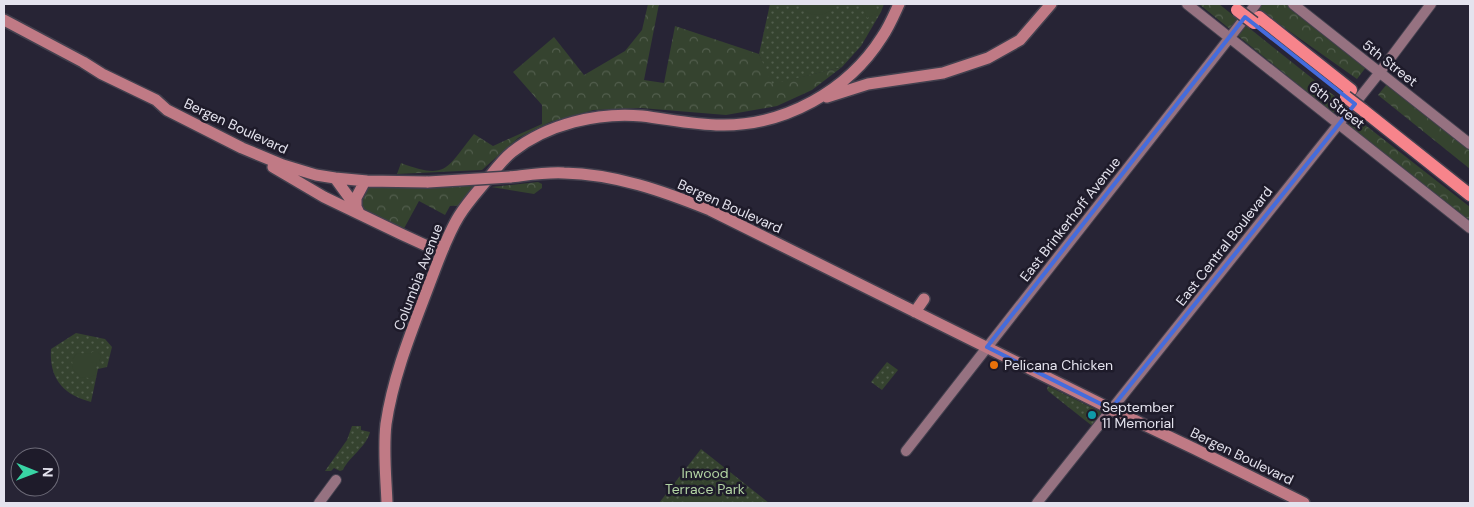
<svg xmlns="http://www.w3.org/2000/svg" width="1474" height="507" font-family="'DM Sans',sans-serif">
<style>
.grass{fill:url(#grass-dots)}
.forest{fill:url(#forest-crowns)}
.garden{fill:#35432f}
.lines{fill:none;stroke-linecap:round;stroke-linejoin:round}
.secondary-casing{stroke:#43404e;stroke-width:12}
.primary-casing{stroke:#43404e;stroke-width:14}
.highway-casing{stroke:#43404e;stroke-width:15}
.secondary{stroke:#967281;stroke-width:10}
.primary{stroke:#c07a85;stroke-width:11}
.highway{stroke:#f7848b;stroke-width:12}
.primary-bridge-casing{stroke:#43404e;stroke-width:14;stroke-linecap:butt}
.highway-bridge-casing{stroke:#43404e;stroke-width:15;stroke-linecap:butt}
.primary-bridge{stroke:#c07a85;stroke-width:11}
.highway-bridge{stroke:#f7848b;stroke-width:12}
.marked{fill:none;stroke:#456cdc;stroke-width:4;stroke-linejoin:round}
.food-dot{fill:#e8710a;stroke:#1e1b2a;stroke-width:2}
.culture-dot{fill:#0f9aa8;stroke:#1e1b2a;stroke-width:2}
.labels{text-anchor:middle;stroke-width:5;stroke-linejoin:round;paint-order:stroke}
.street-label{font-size:14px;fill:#e4e3ee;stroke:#1e1b2a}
.poi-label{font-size:14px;fill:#e4e3ee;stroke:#1e1b2a;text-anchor:start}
.park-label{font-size:14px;fill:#b3d4a4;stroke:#1e1b2a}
</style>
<defs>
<pattern id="grass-dots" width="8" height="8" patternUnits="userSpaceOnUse" patternTransform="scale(1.25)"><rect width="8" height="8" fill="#35432f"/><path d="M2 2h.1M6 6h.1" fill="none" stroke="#525e4d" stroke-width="1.8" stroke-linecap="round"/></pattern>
<pattern id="forest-crowns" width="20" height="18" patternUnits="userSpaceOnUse" patternTransform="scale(1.25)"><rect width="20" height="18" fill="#35432f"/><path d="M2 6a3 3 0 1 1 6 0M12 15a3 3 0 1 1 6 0" fill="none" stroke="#525e4d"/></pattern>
</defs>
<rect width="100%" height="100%" fill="#272435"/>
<!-- grass -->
<path class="grass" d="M770,4H884L881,12L861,46L842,67L771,85L759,54Z
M76,333L105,339L112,347L107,367L98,369L91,402C63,395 49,378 51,349Z
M887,362L898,370L882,390L871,382Z
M1048,386L1101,412V415L1093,425H1091L1048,391L1047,389Z
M352,426H361V430L370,432C367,446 349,457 343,470L340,471L334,468L331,471H325L347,440Z
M701,449L769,503H659Z"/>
<!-- forest -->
<path class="forest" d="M648,4H659L644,80L664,83L675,26L759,54L772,84L842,67L812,90L777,106L726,115L641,108L594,110L550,122L518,138L482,170L397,174L401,163C448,181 447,167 474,134L493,146L542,124V105L513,72L554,37L584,75L625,51L642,30Z
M1199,4H1219L1342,102L1333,113Z
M1251,4H1287L1370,62L1357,79Z
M1391,79L1470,143V169L1378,95Z
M1355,117L1470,207V221L1348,125Z
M488,179L467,205L450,206L445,215L419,201L401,234L359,213L365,181Z
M538,182L542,184V188L534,194L491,187Z"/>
<!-- garden -->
<path class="garden" d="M799,4H838C827,17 809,20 799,4Z
M862,4H875L878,13L867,18Z
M92,352H98L101,356L99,362H97L95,375L89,378L80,377L73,369L72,360L77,353L91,354Z
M696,477L720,494L722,503H685L687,491Z"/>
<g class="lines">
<defs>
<path id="secondary" d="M1187,4L1470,228
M1293,4L1470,144
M906,451L1256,4
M319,503L336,480
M1037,503L1380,72L1431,4"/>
<path id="primary" d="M4,20L83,62L102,74L156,100L167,110L242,148L283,165L316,175L335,178L367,181L428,182
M827,97L868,84L943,73L988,58L1020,40L1051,4
M273,167L324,197L401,234L425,245L444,247
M510,177C528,175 546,172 564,173C615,174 663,191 710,210L1111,409L1195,449L1304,503
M335,178L356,207L359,213
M356,207V198L365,181
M915,312L924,299
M387,503C386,477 383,450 386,424C393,376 412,330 429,285C438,262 446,237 459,216C467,203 477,192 487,180C495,170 502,160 512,152C547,124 598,112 642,116C668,119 694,125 721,125C784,126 848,91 882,37C889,27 894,15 899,4"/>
<path id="highway" d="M1259,17L1351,90
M1363,110L1470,195"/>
</defs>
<!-- secondary casing -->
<use href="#secondary" class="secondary-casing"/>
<!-- primary casing -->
<use href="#primary" class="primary-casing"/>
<!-- highway casing -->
<use href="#highway" class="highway-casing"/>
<!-- secondary -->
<use href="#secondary" class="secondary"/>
<!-- primary -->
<use href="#primary" class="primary"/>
<!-- highway -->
<use href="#highway" class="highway"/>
<defs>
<path id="primary-bridge" d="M428,182L510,177"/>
<path id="highway-bridge" d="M1237,10L1254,23
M1346,97L1363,110"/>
</defs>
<!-- primary-bridge casing -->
<use href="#primary-bridge" class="primary-bridge-casing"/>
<!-- highway-bridge casing -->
<use href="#highway-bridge" class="highway-bridge-casing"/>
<!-- primary-bridge -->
<use href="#primary-bridge" class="primary-bridge"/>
<!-- highway-bridge -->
<use href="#highway-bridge" class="highway-bridge"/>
</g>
<!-- marked area -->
<path class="marked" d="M1245,17L1355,104L1111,409L987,347Z"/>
<!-- markers -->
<circle class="food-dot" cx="994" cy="365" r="5"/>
<circle class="culture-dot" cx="1092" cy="415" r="5"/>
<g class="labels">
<!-- street labels -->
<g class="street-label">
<text transform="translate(1390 63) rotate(38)" y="5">5th Street</text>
<text transform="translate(1337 105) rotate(38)" y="5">6th Street</text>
<text transform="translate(236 126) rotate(25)" y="5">Bergen Boulevard</text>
<text transform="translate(730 206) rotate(24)" y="5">Bergen Boulevard</text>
<text transform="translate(1070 219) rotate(-52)" y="5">East Brinkerhoff Avenue</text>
<text transform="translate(1224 246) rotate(-52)" y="5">East Central Boulevard</text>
<text transform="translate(418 277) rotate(-69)" y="5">Columbia Avenue</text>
<text transform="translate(1242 456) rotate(26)" y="5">Bergen Boulevard</text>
</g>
<!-- poi labels -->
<g class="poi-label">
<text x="1004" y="370">Pelicana Chicken</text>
<text x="1102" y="412">September<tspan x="1102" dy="16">11 Memorial</tspan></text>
</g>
<!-- park labels -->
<g class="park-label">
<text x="705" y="478">Inwood<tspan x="705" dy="16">Terrace Park</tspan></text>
</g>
</g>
<!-- border -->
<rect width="1474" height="507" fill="none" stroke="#e4e3ee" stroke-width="10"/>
<!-- north arrow -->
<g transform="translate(35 472) rotate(91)"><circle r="24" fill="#1e1b2a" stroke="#6d6b78"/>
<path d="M0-4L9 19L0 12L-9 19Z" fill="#39d4a5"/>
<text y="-8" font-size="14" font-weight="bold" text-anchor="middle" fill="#e4e3ee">N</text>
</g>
</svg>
